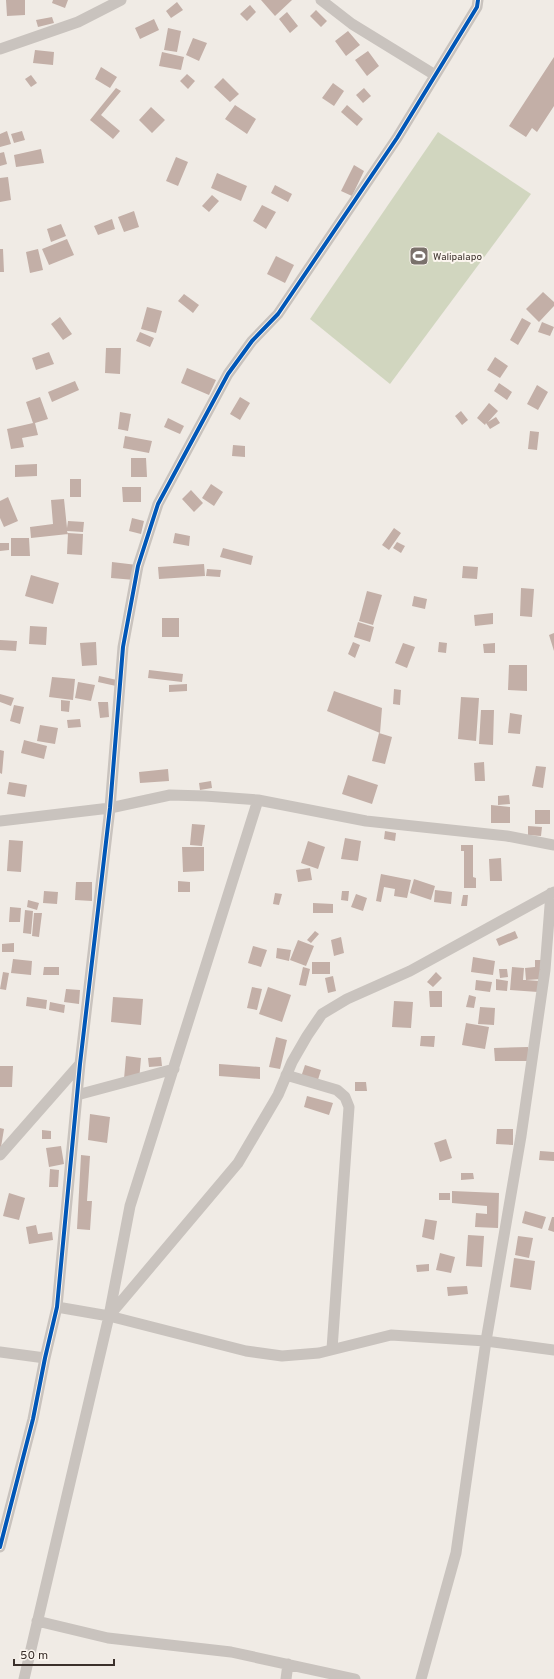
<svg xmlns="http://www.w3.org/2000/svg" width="554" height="1679" font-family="Overpass,sans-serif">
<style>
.green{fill:#d1d6bf}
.building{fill:#c3afa7}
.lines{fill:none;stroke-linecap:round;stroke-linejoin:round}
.minor{stroke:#c9c3be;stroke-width:11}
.cycleway-casing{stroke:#fbf5ee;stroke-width:6}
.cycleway{stroke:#0057b8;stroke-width:4}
.labels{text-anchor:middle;stroke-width:4;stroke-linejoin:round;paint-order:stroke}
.poi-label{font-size:10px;fill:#3b302b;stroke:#fbf5ee;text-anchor:start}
</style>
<rect width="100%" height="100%" fill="#f0ebe5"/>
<!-- green -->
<path class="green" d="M438,132L531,194L390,384L310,319Z"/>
<!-- building -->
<path class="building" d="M6,0H25V15L7,16Z
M53,0H68L65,8L52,3Z
M261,0H292L275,16Z
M177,2L183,10L171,18L166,11Z
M250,5L256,12L247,21L240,14Z
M316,10L327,21L321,27L310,16Z
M287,12L298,26L290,33L279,19Z
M52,17L54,23L38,27L36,20Z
M154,19L159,30L140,39L135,28Z
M168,28L181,31L177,52L164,50Z
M348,31L360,45L346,56L335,41Z
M193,38L207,43L199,61L186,55Z
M35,50L54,52L53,65L33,63Z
M368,51L379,66L367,76L355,60Z
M162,52L184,57L181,70L159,66Z
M554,57V106L537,132L532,128L526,137L509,126Z
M101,67L117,77L110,88L95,79Z
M187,74L195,81L188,89L180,81Z
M31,75L37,83L31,87L25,79Z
M223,78L239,94L230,102L214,87Z
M333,83L344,91L334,106L322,98Z
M116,88L121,91L101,115L120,131L113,139L90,120Z
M364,88L371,96L363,103L356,95Z
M235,105L256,119L247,134L225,119Z
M347,105L363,119L357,126L341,112Z
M151,107L165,120L152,133L139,120Z
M7,131L11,144L0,147V134Z
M22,131L25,140L14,143L11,134Z
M41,149L44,163L16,167L14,155Z
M4,152L7,164L0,166V153Z
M176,157L188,162L178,186L166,181Z
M354,165L364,171L352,196L341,191Z
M217,173L247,186L241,201L211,188Z
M8,177L11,200L0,202V178Z
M275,185L292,194L288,202L271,193Z
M212,195L219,201L209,212L202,206Z
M262,205L276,212L266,229L253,221Z
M134,211L139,227L124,232L118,217Z
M112,219L115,229L98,235L94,226Z
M61,224L66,236L51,242L47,229Z
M67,239L74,255L49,265L42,249Z
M0,249H3L4,272H0Z
M38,249L43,270L30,273L26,252Z
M276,256L294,265L285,283L267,274Z
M543,292L554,302V306L539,322L526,309Z
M184,294L199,305L193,313L178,301Z
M147,307L162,311L156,333L141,329Z
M60,317L72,334L63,340L51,324Z
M522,318L531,323L518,345L510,340Z
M542,322L554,327L550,336L538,332Z
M140,332L154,338L150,347L136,341Z
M106,348H121L120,374L105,373Z
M49,352L54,364L36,370L32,358Z
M495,357L508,366L500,378L487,370Z
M187,368L216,380L209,395L181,383Z
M75,381L79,390L52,402L48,392Z
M499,383L512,392L507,400L494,391Z
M537,385L548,392L538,410L527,404Z
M40,397L48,419L35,423L38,435L22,438L24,447L11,449L7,429L33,423L26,402Z
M240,397L250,403L240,420L230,414Z
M489,403L498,411L488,422L496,417L500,423L490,429L486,423L485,425L477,418Z
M461,411L468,420L462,425L455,416Z
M120,412L131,414L128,431L118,429Z
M168,418L184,426L180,434L164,427Z
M530,431L539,432L537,450L528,449Z
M125,436L152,441L149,453L123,448Z
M233,445L245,446V457L232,456Z
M131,458H146L147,477H131Z
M37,464V476L15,477V465Z
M70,479H81V497H70Z
M211,484L223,492L214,506L202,498Z
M122,487H141V502H123Z
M191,490L203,503L194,512L182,499Z
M8,497L18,521L4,527L0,518V501Z
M64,499L67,528L68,521L84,522L83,532L67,531L68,534L31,538L30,527L53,524L51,500Z
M132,518L144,521L141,534L129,531Z
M394,528L401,533L389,550L382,545Z
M68,533L83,534L82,555L67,554Z
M175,533L190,536L189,546L173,543Z
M11,538H29L30,556H11Z
M397,542L405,546L401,553L393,548Z
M0,543H9V550L0,551Z
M223,548L253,556L251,565L220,557Z
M112,562L137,565L135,580L111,578Z
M204,564L205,576L159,579L158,567Z
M463,566L478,567L477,579L462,578Z
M207,569L221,570L220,577L206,576Z
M31,575L59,583L53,604L25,596Z
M521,588L534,589L532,617L520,616Z
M367,591L382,595L373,625L359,621Z
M414,596L427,599L425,609L412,606Z
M493,613V624L475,626L474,615Z
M162,618H179V637H162Z
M358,622L374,627L370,642L354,637Z
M30,626L47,627L46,645L29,644Z
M554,633V651L549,635Z
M0,640L17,641L16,651L0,650Z
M96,642L97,665L82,666L80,643Z
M353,642L360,645L355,658L348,654Z
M439,642L447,643L446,653L438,652Z
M403,643L415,647L407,668L395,663Z
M495,643V653H484L483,644Z
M509,665H527V691L508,690Z
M149,670L183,674L182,682L148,678Z
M99,676L117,680L116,686L98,682Z
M52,677L75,679L73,700L49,697Z
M78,682L95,685L91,701L75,698Z
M187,684V691L169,692V685Z
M394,689L401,690L400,705L393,704Z
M334,691L382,708L380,733L327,711Z
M0,694L14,698L11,706L0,702Z
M461,697L479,698L476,741L458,739Z
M61,700L70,701L69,712L61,711Z
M98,702H108L109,717L100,718Z
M14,705L24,707L20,724L10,721Z
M481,710H494L493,745L479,744Z
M510,713L522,715L520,734L508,733Z
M80,719L81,727L68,728L67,720Z
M40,725L58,728L55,744L37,741Z
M379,733L392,737L385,764L372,761Z
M24,740L47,746L44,759L21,753Z
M0,750L4,751L2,774L0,773Z
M484,762L485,781H475L474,763Z
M536,766L546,767L543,788L532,786Z
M168,769L169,781L140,783L139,772Z
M348,775L378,785L372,804L342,794Z
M211,781L212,788L200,790L199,783Z
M9,782L27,785L25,797L7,794Z
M509,795L510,804L498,805V796Z
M491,805L510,807V823H491Z
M535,810H550V824H535Z
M192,824L205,825L202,846L190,845Z
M528,826L542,827L541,836L528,835Z
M385,831L396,833L395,841L384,839Z
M345,838L361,841L358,861L341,859Z
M9,840L23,841L21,872L7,871Z
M308,841L325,847L318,869L301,863Z
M461,845H473V877L476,878V888H464V851H461Z
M182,847H204V871L183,872Z
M501,858L502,881H490L489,859Z
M310,868L312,880L298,882L296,870Z
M381,874L411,880L407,898L394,896L395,889L384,887L381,902L376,901Z
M414,879L435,886L431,900L410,893Z
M178,881L190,882V892H178Z
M76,882H92V901L75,900Z
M435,890L452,892L451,904L434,902Z
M44,891L58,892L57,904L43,903Z
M342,891H349L348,901L341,900Z
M275,893L282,894L279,905L273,904Z
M356,894L367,898L363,911L351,907Z
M463,895H468L467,906H461Z
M28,900L39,903L37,910L27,907Z
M313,903L333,904V913H313Z
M10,907L21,908L20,922H9Z
M25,910L33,911L31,934L23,933Z
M34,913H42L39,937L32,936Z
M315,931L319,934L311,943L307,940Z
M515,931L518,938L499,946L496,939Z
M341,937L344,953L334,956L331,940Z
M298,940L314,946L306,966L290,960Z
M14,943V952H2V944Z
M253,946L267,950L261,967L248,963Z
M277,948L291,950L289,961L276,958Z
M473,957L495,961L493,975L471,972Z
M13,959L32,961L31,975L11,973Z
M535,960H541L542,979L526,980L539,981L538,992L510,990L512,967L524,968L523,980H526L525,968L535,967Z
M312,962H330V974H312Z
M44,967H59V975H43Z
M303,967L310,969L306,986L299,985Z
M499,969H507L508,977L500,978Z
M3,972L9,973L6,990L0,989Z
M436,972L442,978L433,987L427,982Z
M333,976L336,991L328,993L325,978Z
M496,979L508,981L507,991L496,990Z
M476,980L492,982L490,992L475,990Z
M252,987L262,989L257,1010L247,1008Z
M268,987L291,995L282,1022L259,1014Z
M66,989L80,990L79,1004L64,1002Z
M429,991H442V1007H430Z
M469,995L476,997L474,1008L466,1007Z
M27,997L47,1000L46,1009L26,1006Z
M113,997L143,999L141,1025L111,1022Z
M394,1001L413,1002L411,1028L392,1027Z
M50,1002L65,1005L64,1013L49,1010Z
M480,1007L495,1008L494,1025L478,1024Z
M466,1023L489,1027L485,1049L462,1045Z
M421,1036H435L434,1047L420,1046Z
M276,1037L287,1040L280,1069L269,1067Z
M528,1047V1061H495L494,1048Z
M126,1056L141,1058L139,1081L124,1079Z
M161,1057L162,1066L149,1067L148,1058Z
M219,1064L260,1067V1079L219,1076Z
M305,1065L321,1070L316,1086L300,1080Z
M0,1066H13L12,1087H0Z
M355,1082H366L367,1091H355Z
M307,1096L333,1103L329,1115L304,1107Z
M90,1114L110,1117L107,1143L88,1140Z
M0,1128L4,1129L1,1147H0Z
M497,1129H513V1145L496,1144Z
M42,1130L51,1131V1139H42Z
M446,1139L452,1158L440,1162L434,1143Z
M61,1146L64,1164L49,1167L46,1148Z
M540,1151L554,1152V1161L539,1160Z
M81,1155L90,1156L87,1201H92L90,1230L77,1229Z
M50,1169L59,1170L58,1187H49Z
M461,1173H473L474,1179L461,1180Z
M452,1191L499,1193L498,1228L475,1227L476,1213L487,1214V1206L452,1203Z
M9,1193L25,1198L19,1220L3,1216Z
M439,1193H450V1200H439Z
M525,1211L546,1217L542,1229L522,1223Z
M552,1217H554V1232L548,1230Z
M425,1219L437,1221L434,1240L422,1237Z
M36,1225L38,1234L52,1232L53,1240L29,1244L26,1227Z
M468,1235L484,1236L482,1267L466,1266Z
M518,1236L533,1238L529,1258L515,1255Z
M440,1253L455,1257L451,1273L436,1270Z
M514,1258L535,1261L531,1290L510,1287Z
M429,1264V1271L417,1272L416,1265Z
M467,1286L468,1294L448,1296L447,1287Z"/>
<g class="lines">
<!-- minor -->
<path class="minor" d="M321,0L352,24L435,75
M0,49L78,22L121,0
M0,821L110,808L170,795L205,796L258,800L366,821L507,836L554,845
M286,1075L337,1090L345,1097L349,1107L332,1349
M77,1095L174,1069
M0,1155L80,1064
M57,1307L109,1316L246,1351L282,1356L319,1353L391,1335L486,1341L554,1350
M109,1316L238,1163L278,1095L292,1062L307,1036L322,1014L347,999L410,971L554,892
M0,1352L45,1358
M0,1547L33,1419L45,1358L57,1307L80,1064L110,808L123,647L138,566L158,504L228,374L252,341L278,314L397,138L477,7L478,0
M37,1621L108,1638L231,1652L355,1679
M24,1679L109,1316L130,1206L258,800
M286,1679L288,1664
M421,1679L456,1553L486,1341L521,1136L545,970L551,893"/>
<defs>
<path id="cycleway" d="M0,1547L33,1419L45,1358L57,1307L80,1064L110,808L123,647L138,566L158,504L228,374L252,341L278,314L397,138L477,7L478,0"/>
</defs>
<!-- cycleway casing -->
<use href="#cycleway" class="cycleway-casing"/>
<!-- cycleway -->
<use href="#cycleway" class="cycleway"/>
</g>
<!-- icons -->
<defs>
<symbol id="stadium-square" viewBox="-11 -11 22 22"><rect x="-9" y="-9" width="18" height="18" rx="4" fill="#7a716c" stroke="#fbf5ee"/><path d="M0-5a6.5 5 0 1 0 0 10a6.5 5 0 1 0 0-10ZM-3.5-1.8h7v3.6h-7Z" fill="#fff"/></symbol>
</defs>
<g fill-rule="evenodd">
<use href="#stadium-square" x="408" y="245" width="22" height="22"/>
</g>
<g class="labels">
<!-- poi labels -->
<g class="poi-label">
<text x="433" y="260">Walipalapo</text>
</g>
</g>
<!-- scale -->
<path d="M14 1659v6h100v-6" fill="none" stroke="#3b302b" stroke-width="2"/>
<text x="20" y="1659" font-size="12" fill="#3b302b" stroke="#fbf5ee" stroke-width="3" paint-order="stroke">50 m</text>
</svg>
